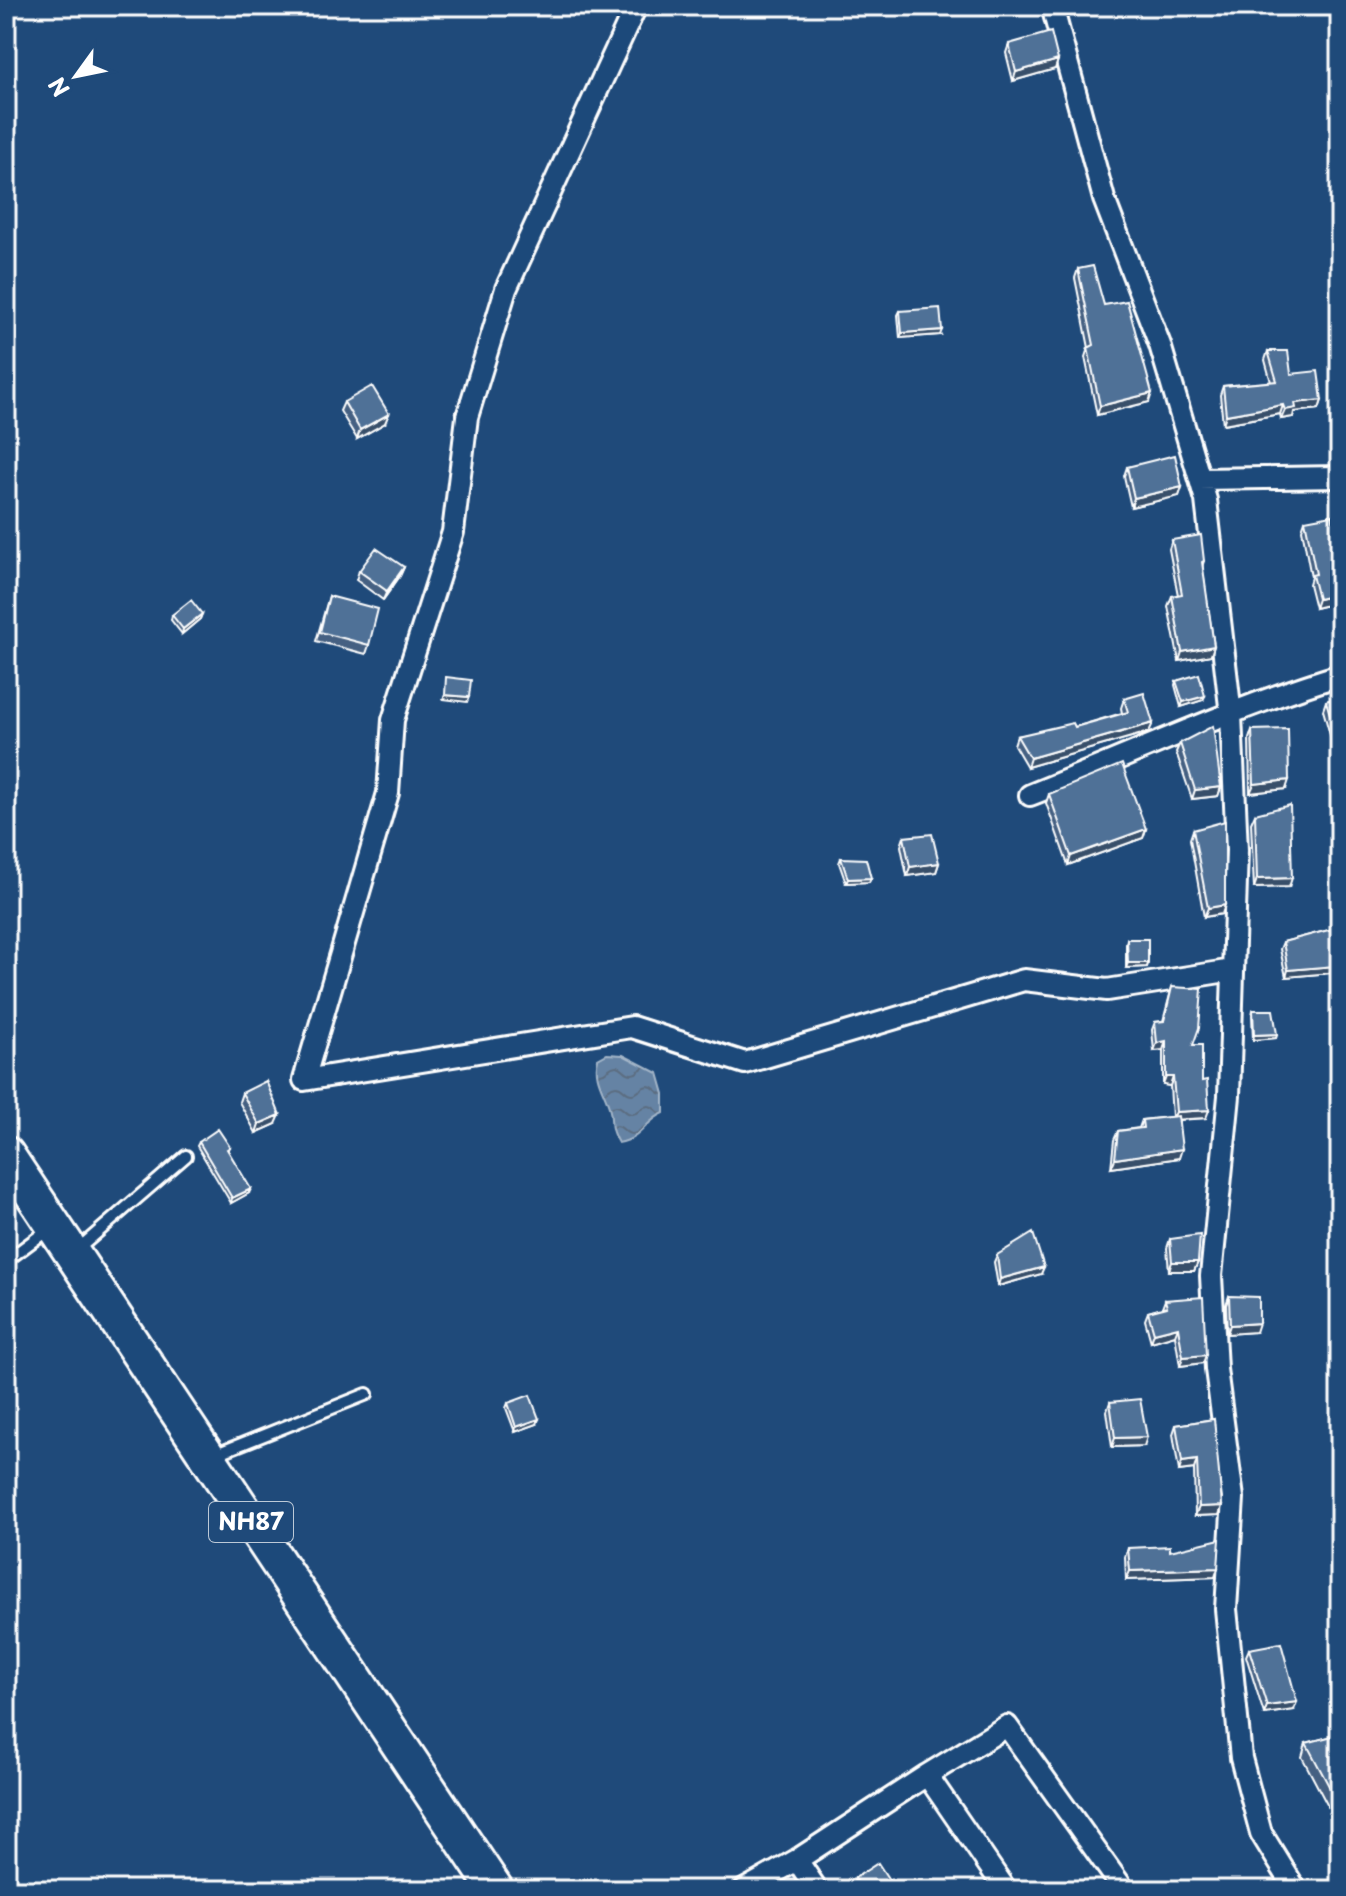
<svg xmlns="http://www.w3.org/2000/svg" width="1346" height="1896" font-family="'Playpen Sans',sans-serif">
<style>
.water{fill:url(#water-waves);stroke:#a3b5c8;stroke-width:2}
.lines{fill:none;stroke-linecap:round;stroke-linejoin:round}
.service-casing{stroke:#fff;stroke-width:16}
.minor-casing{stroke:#fff;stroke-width:26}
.trunk-casing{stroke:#fff;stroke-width:40}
.service{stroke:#1f4a7a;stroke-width:10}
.minor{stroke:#1f4a7a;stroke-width:20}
.trunk{stroke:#1f4a7a;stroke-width:34}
.wall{fill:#456182;stroke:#fff;stroke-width:2}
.shaded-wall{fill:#384f6a;stroke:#fff;stroke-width:2}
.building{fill:#507197;stroke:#fff;stroke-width:2}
.labels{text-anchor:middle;stroke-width:7;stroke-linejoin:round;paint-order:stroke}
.shield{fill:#1f4a7a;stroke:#bcc9d7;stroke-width:2}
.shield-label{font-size:24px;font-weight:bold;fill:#fff}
</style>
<defs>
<pattern id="water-waves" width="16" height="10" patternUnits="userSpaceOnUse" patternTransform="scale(2)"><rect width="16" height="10" fill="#6583a4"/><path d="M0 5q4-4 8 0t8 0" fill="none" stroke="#5b6d81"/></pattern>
</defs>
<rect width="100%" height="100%" fill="#1f4a7a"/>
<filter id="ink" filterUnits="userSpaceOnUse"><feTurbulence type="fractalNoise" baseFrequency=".0125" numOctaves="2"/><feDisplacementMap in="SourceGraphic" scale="16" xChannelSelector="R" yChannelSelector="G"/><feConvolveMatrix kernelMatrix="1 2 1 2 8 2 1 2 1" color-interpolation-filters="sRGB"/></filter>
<g filter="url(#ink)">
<!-- water -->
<path class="water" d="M607,1054L623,1055L658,1073L664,1094V1113C644,1121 644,1138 618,1143C607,1123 614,1123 609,1107C604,1090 593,1077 598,1059Z"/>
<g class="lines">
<defs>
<path id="service" d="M77,1250L186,1156
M6,1261L49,1229
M214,1455L367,1394"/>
<path id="minor" d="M636,6L506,289L467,417L453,532L393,720L388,793L304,1080L632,1027L745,1063L1024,980L1107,990L1233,970
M1052,6L1104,199L1160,345L1206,500L1231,715L1237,850L1229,1096L1211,1276L1216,1369L1233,1498L1226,1609L1241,1758L1261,1833L1296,1890
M1200,479L1340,477
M1030,795C1133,754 1235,707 1340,675
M927,1775L1007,1726L1124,1890
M797,1860L927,1775L1006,1890
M744,1890L797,1860L817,1890"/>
<path id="trunk" d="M6,1154L496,1890"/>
</defs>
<!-- service casing -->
<use href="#service" class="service-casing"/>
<!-- minor casing -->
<use href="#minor" class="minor-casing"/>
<!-- trunk casing -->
<use href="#trunk" class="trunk-casing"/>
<!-- service -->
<use href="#service" class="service"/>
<!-- minor -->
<use href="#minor" class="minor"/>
<!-- trunk -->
<use href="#trunk" class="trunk"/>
</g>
<!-- wall -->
<path class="wall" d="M1009,44L1058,60L1055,69L1013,81L1006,53Z
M1078,269L1104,305L1149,402L1097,415L1085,357L1088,348H1089L1075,278Z
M900,311L940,335L900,338L898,315Z
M1268,351L1291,374L1322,400L1319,409L1294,412L1293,417L1281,419L1280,414L1223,424L1220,395L1223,386L1271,382L1265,360Z
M344,402L385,423L357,439L340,411Z
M1127,467L1182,487L1179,496L1131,507L1124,476Z
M1305,520L1340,552V602L1315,608L1309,584L1311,577L1302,529Z
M1172,540L1204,561L1202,567L1214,646L1211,655L1179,661L1168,606L1172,596L1178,595L1169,549Z
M404,567L400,576L383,600L356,580L359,571Z
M329,596L369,645L366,654L316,641Z
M202,614L200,619L182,634L171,620L172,615Z
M1176,681L1203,700L1181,707L1175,685Z
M1340,697V770L1323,710L1326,701Z
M1124,699L1149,732L1027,767L1014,745L1017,736L1075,727L1122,713L1121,708Z
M1252,730L1286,789L1250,793L1249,739Z
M1180,743L1221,787L1218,796L1192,799L1176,752Z
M1049,794L1146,829L1143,838L1068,865L1046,803Z
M1255,814L1289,887L1254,888L1251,823Z
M1193,830L1222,914L1204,917L1190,839Z
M904,837L939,863L936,872L907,876L901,846Z
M841,858L871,878L869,882L846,883L839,863Z
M1340,927V990L1332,991L1331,973L1286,977L1280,949L1283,942Z
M1127,939L1148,963L1147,967L1126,968V944Z
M1172,987L1193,1045L1202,1081L1206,1118L1179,1120V1158L1111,1168L1114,1140L1118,1131L1139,1128L1142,1120L1172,1117L1170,1086L1163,1085V1050L1154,1051L1152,1030L1155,1022L1163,1021Z
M1253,1010L1277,1034L1276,1038L1253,1040L1252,1015Z
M242,1093L276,1124L256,1133L239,1102Z
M199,1142L230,1147L228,1151L249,1193L231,1203L197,1146Z
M1170,1239L1198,1262L1194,1271H1169L1167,1248Z
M997,1255L1041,1274L998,1286L994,1262Z
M1229,1296L1256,1332L1227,1334L1226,1305Z
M1165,1300L1203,1363L1180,1366L1175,1335L1151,1342L1145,1320L1148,1312L1162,1308Z
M1110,1402L1144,1446L1112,1447L1107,1411Z
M508,1403L537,1424L515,1432L506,1408Z
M1214,1419L1219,1515L1195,1516L1194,1469L1179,1471L1173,1434L1176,1425Z
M1128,1548L1170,1551L1215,1577L1126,1580L1125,1557Z
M1249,1649L1294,1710L1264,1714L1246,1656Z
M1340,1734V1812L1332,1814L1302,1757L1306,1743Z
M855,1878L891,1883L890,1888L884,1890H858L854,1882Z"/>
<!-- shaded-wall -->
<path class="shaded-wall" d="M1058,60L1055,69L1013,81L1016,72Z
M942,330L940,335L900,338L902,333Z
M1152,393L1149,402L1097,415L1100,406Z
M1322,400L1319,409L1294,412L1293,417L1281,419L1285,410L1295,403Z
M1283,405L1280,414L1223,424L1226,415Z
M389,414L385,423L357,439L360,430Z
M1182,487L1179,496L1131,507L1134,498Z
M404,567L400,576L383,600L387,591Z
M1340,594V602L1315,608L1318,599Z
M202,614L200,619L182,634L183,629Z
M1214,646L1211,655L1179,661L1182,652Z
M445,695L469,697L467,702L443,699Z
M1205,696L1203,700L1181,707L1183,702Z
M1153,723L1149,732L1027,767L1030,758Z
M1289,780L1286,789L1250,793L1254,784Z
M1221,787L1218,796L1192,799L1195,790Z
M1146,829L1143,838L1068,865L1071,856Z
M939,863L936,872L907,876L910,867Z
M871,878L869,882L846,883L848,879Z
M1292,878L1289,887L1254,888L1257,879Z
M1225,905L1222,914L1204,917L1208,908Z
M1128,963H1148L1147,967L1126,968Z
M1334,966L1331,973L1286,977L1288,970Z
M1340,983V990L1332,991L1334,984Z
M1277,1034L1276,1038L1253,1040L1254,1035Z
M1166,1041L1163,1050L1154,1051L1157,1043Z
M1166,1077H1173L1170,1086L1163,1085Z
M1209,1110L1206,1118L1172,1120L1176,1112Z
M280,1115L276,1124L256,1133L259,1124Z
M1182,1149L1179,1158L1111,1168L1115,1159Z
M251,1189L249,1193L231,1203L232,1198Z
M1172,1262H1198L1194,1271H1169Z
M1044,1267L1041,1274L998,1286L1000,1279Z
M1259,1323L1256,1332L1227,1334L1230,1325Z
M1178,1327L1175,1335L1151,1342L1154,1333Z
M1206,1355L1203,1363L1180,1366L1183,1357Z
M539,1419L537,1424L515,1432L516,1427Z
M1147,1437L1144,1446L1112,1447L1115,1438Z
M1197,1460L1194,1469L1179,1471L1182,1462Z
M1222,1506L1219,1515L1195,1516L1199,1507Z
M1218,1568L1215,1577L1126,1580L1130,1571Z
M1297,1702L1294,1710L1264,1714L1267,1706Z
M1340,1800V1812L1332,1814L1337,1801Z
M891,1883L890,1888L884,1890H875Z"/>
<!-- building -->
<path class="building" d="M1051,32L1058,60L1016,72L1009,44Z
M1093,266L1104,305L1127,301L1152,393L1100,406L1088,348L1094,345L1078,269Z
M940,308L942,330L902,333L900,311Z
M1268,351H1288L1291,374L1318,371L1322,400L1295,403L1296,408L1285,410L1283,405L1226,415L1223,386L1277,381Z
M372,386L389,414L360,430L344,402Z
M1175,455L1182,487L1134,498L1127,467Z
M1332,515L1340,552V594L1318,599L1312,575L1316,574L1305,520Z
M1201,535L1204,561L1202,562L1214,646L1182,652L1172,596L1182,594L1172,540Z
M376,548L404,567L387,591L359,571Z
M329,596L378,609L369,645L320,632Z
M191,600L202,614L183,629L172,615Z
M1199,674L1205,696L1183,702L1176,681Z
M446,677L471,680L469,697L445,695Z
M1144,693L1153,723L1030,758L1017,736L1073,723L1075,727L1128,712L1124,699Z
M1340,697V749L1326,701Z
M1213,726L1221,787L1195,790L1180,743Z
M1288,729L1289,780L1254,784L1252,730Z
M1122,764L1146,829L1071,856L1049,794Z
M1290,805L1292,878L1257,879L1255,814Z
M1225,821V905L1208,908L1193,830Z
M932,834L939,863L910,867L904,837Z
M841,858L866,859L871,878L848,879Z
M1340,927V983L1334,984V966L1288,970L1283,942Z
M1127,939H1148V963H1128Z
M1172,987L1202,989L1199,1028L1193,1045H1202V1081L1207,1080L1209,1110L1176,1112L1173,1077H1166V1041L1157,1043L1155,1022L1164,1021Z
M1253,1010H1273L1277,1034L1254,1035Z
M266,1081L280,1115L259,1124L242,1093Z
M1178,1116L1182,1149L1115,1159L1118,1131L1143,1128L1142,1120Z
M218,1129L230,1147L227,1149L251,1189L232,1198L199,1142Z
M1033,1233L1044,1267L1000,1279L997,1255Z
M1200,1235L1198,1262H1172L1170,1239Z
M1229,1296L1259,1297V1323L1230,1325Z
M1203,1297L1206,1355L1183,1357L1178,1327L1154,1333L1148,1312L1167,1307L1165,1300Z
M530,1395L539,1419L516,1427L508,1403Z
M1140,1399L1147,1437L1115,1438L1110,1402Z
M1214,1419L1222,1506L1199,1507L1197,1460L1182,1462L1176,1425Z
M1220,1539L1218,1568L1130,1571L1128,1548L1170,1546V1551Z
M1281,1643L1297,1702L1267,1706L1249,1649Z
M1340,1734V1800L1337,1801L1306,1743Z
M878,1863L891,1883L875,1890H862L855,1878Z
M1271,1884L1274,1890H1258Z"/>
</g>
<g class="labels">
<!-- shield labels -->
<rect class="shield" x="209" y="1502" width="84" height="40" rx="6"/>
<g class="shield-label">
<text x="251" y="1530">NH87</text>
</g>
</g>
<!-- margin -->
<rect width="1346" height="1896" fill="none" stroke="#1f4a7a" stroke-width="32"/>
<rect x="16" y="16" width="1314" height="1864" fill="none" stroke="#fff" stroke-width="3" filter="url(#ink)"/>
<!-- north arrow -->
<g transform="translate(76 76) rotate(237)" stroke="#1f4a7a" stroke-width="6" paint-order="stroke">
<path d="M0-6L14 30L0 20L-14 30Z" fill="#ffffff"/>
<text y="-12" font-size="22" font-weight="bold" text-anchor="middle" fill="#ffffff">N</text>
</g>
</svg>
